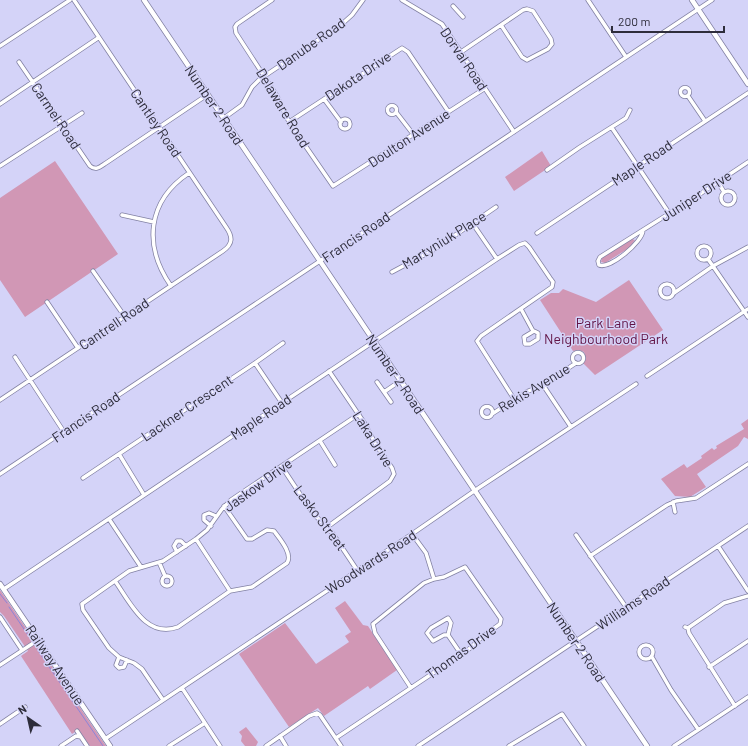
<svg xmlns="http://www.w3.org/2000/svg" width="748" height="746" font-family="Barlow,sans-serif">
<style>
.green{fill:#d197b5}
.lines{fill:none;stroke-linecap:round;stroke-linejoin:round}
.stream{stroke:#8d85d9;stroke-width:1}
.minor-casing{stroke:#8281a3;stroke-width:5}
.major-casing{stroke:#8281a3;stroke-width:6}
.minor{stroke:#fff;stroke-width:3.5}
.major{stroke:#fff;stroke-width:4.5}
.labels{text-anchor:middle;stroke-width:3;stroke-linejoin:round;paint-order:stroke}
.street-label{font-size:14px;fill:#2e2d3b;stroke:#d4d3f8}
.park-label{font-size:14px;fill:#611345;stroke:#d4d3f8}
</style>
<rect width="100%" height="100%" fill="#d4d3f8"/>
<!-- green -->
<path class="green" d="M542,151L551,166L514,191L505,177Z
M55,161L118,254L25,317L0,280V198Z
M632,239L635,240L629,248L605,263L601,262L602,258Z
M629,280L663,330L595,375L583,363L586,359L584,352L579,350L573,351L540,300L551,293H559L563,289L596,302Z
M748,419V439L744,437L738,446L697,474L706,487L690,497L675,496L661,479L684,464L687,468L702,458L701,456L712,448L714,450L717,448L716,446L744,429L741,424Z
M0,590L106,746H90L78,730L72,734L21,656L28,651L4,616L0,612Z
M345,601L363,625L368,626L397,670L370,689L368,686L324,716L318,708L289,727L239,654L285,623L316,664L349,642L345,636L351,632L335,608Z
M246,727L258,742L256,746H245L241,741L242,736L239,732Z"/>
<g class="lines">
<!-- stream -->
<path class="stream" d="M0,594L7,603
M9,607L28,635
M37,649L103,746"/>
<defs>
<path id="minor" d="M272,0L237,24L235,27L236,33L277,96L289,122L333,186L484,89
M402,0L442,24L514,132
M588,0L626,57
M453,6L463,17
M0,46L70,0
M461,52L523,10L527,9L533,11L551,39L552,44L548,49L527,60L522,57L501,25
M19,62L90,166C96,171 100,167 106,163L207,95
M680.5 92a4.5 4.5 0 1 1 9 0a4.5 4.5 0 1 1-9 0Z
M688,96L705,121
M324,99L341,122
M0,104L98,38
M387.5 110a4.5 4.5 0 1 1 9 0a4.5 4.5 0 1 1-9 0Z
M396,112L413,134
M224,118L242,105L252,87L260,79L342,24L352,15L363,0
M340 124a5 5 0 1 1 10 0a5 5 0 1 1-10 0Z
M289,122L402,48L408,52L448,111
M612,128L669,213
M0,166L82,113
M547,170L580,147L626,118L630,110
M718,182L724,192
M721 198a7 7 0 1 1 14 0a7 7 0 1 1-14 0Z
M122,215L154,222
M473,224L497,259
M643,230C643,242 609,270 599,265L598,261L600,257L697,196L748,162
M537,233L748,93
M697 253a7 7 0 1 1 14 0a7 7 0 1 1-14 0Z
M708,259L748,317
M93,271L125,317
M392,272L435,249L496,207
M660 291a7 7 0 1 1 14 0a7 7 0 1 1-14 0Z
M171,286C143,246 147,201 189,173
M674,293L713,266L748,247
M47,302L78,348
M521,309L533,331
M534,331L538,333V339L530,344H525L524,337Z
M572.5 358a5.5 5.5 0 1 1 11 0a5.5 5.5 0 1 1-11 0Z
M15,357L64,432
M255,363L283,343
M647,376L748,309
M377,382L391,402
M543,385L571,427
M384,392L400,381
M0,400L223,251C233,244 233,237 226,227L74,0
M481.5 412a5.5 5.5 0 1 1 11 0a5.5 5.5 0 1 1-11 0Z
M492,414L526,392L543,385L576,363
M320,441L335,465
M119,454L144,495
M282,467L312,512L333,534L357,570
M0,474L712,0
M83,478L255,363L282,403
M673,502L675,512
M109,519L141,567
M211,526L204,520V515L209,513L216,516
M326,528L390,481L394,474L392,468L376,445L365,424L329,371
M412,534L426,553L434,579
M576,535L626,607
M196,539L230,591
M718,546L748,591
M177,552L174,546L177,541H181L186,546
M590,556L667,505L676,501L696,498L748,464
M159,562L165,576
M162 581a5 5 0 1 1 10 0a5 5 0 1 1-10 0Z
M115,581C130,602 146,639 178,627L230,591L252,587L287,563C293,554 280,539 274,531L267,530L252,539H247L224,506
M4,589L497,259L519,245L525,243L529,247L550,278L553,282L552,287L481,336L477,341L514,399
M82,604L129,571L163,561L196,539L207,530L222,509L231,500L359,414
M82,604L83,610L109,648L119,657L134,663L142,669L163,700
M0,617L22,650
M685,627L688,628L689,633L735,706
M688,628L724,603L748,596
M448,635L451,623L448,618L431,628L427,633L433,641L444,635H448L461,654
M639 652a7 7 0 1 1 14 0a7 7 0 1 1-14 0Z
M119,657L116,665L119,668L124,667L127,660
M652,657L671,690L698,729
M0,665L38,640
M709,667L748,641
M182,688L220,746
M0,724L25,707
M77,731L87,746
M280,736L286,746
M336,738L469,649L482,637L500,624L501,619L465,567L444,577L434,579L424,583L373,624L375,633L411,688
M105,739L412,534L480,487L636,384
M61,746L76,736L81,737
M169,746L205,723
M266,746L309,716L317,713L320,715L341,746
M418,746L748,526
M509,746L562,714L584,746
M674,746L748,697"/>
<path id="major" d="M144,0L647,746
M692,0L748,84
M0,584L110,746"/>
</defs>
<!-- minor casing -->
<use href="#minor" class="minor-casing"/>
<!-- major casing -->
<use href="#major" class="major-casing"/>
<!-- minor -->
<use href="#minor" class="minor"/>
<!-- major -->
<use href="#major" class="major"/>
</g>
<g class="labels">
<!-- street labels -->
<g class="street-label">
<text transform="translate(311 44) rotate(-35)" y="5">Danube Road</text>
<text transform="translate(464 59) rotate(56)" y="5">Dorval Road</text>
<text transform="translate(358 76) rotate(-34)" y="5">Dakota Drive</text>
<text transform="translate(214 105) rotate(56)" y="5">Number 2 Road</text>
<text transform="translate(283 108) rotate(59)" y="5">Delaware Road</text>
<text transform="translate(56 116) rotate(56)" y="5">Carmel Road</text>
<text transform="translate(156 123) rotate(56)" y="5">Cantley Road</text>
<text transform="translate(409 138) rotate(-33)" y="5">Doulton Avenue</text>
<text transform="translate(642 163) rotate(-34)" y="5">Maple Road</text>
<text transform="translate(696 196) rotate(-33)" y="5">Juniper Drive</text>
<text transform="translate(356 237) rotate(-34)" y="5">Francis Road</text>
<text transform="translate(444 240) rotate(-32)" y="5">Martyniuk Place</text>
<text transform="translate(114 324) rotate(-34)" y="5">Cantrell Road</text>
<text transform="translate(395 374) rotate(56)" y="5">Number 2 Road</text>
<text transform="translate(534 388) rotate(-31)" y="5">Rekis Avenue</text>
<text transform="translate(187 408) rotate(-34)" y="5">Lackner Crescent</text>
<text transform="translate(86 417) rotate(-34)" y="5">Francis Road</text>
<text transform="translate(261 417) rotate(-34)" y="5">Maple Road</text>
<text transform="translate(373 439) rotate(58)" y="5">Laka Drive</text>
<text transform="translate(258 485) rotate(-36)" y="5">Jaskow Drive</text>
<text transform="translate(320 518) rotate(53)" y="5">Lasko Street</text>
<text transform="translate(371 562) rotate(-33)" y="5">Woodwards Road</text>
<text transform="translate(633 603) rotate(-34)" y="5">Williams Road</text>
<text transform="translate(576 642) rotate(56)" y="5">Number 2 Road</text>
<text transform="translate(461 652) rotate(-36)" y="5">Thomas Drive</text>
<text transform="translate(55 665) rotate(56)" y="5">Railway Avenue</text>
</g>
<!-- park labels -->
<g class="park-label">
<text x="606" y="328">Park Lane<tspan x="606" dy="16">Neighbourhood Park</tspan></text>
</g>
</g>
<!-- north arrow -->
<g transform="translate(28 718) rotate(326)" stroke="#d4d3f8" stroke-width="3" paint-order="stroke">
<path d="M0-3L7 15L0 10L-7 15Z" fill="#2e2d3b"/>
<text y="-6" font-size="11" font-weight="bold" text-anchor="middle" fill="#2e2d3b">N</text>
</g>
<!-- scale -->
<path d="M612 26v6h112v-6" fill="none" stroke="#2e2d3b" stroke-width="2"/>
<text x="618" y="26" font-size="12" fill="#2e2d3b" stroke="#d4d3f8" stroke-width="3" paint-order="stroke">200 m</text>
</svg>
